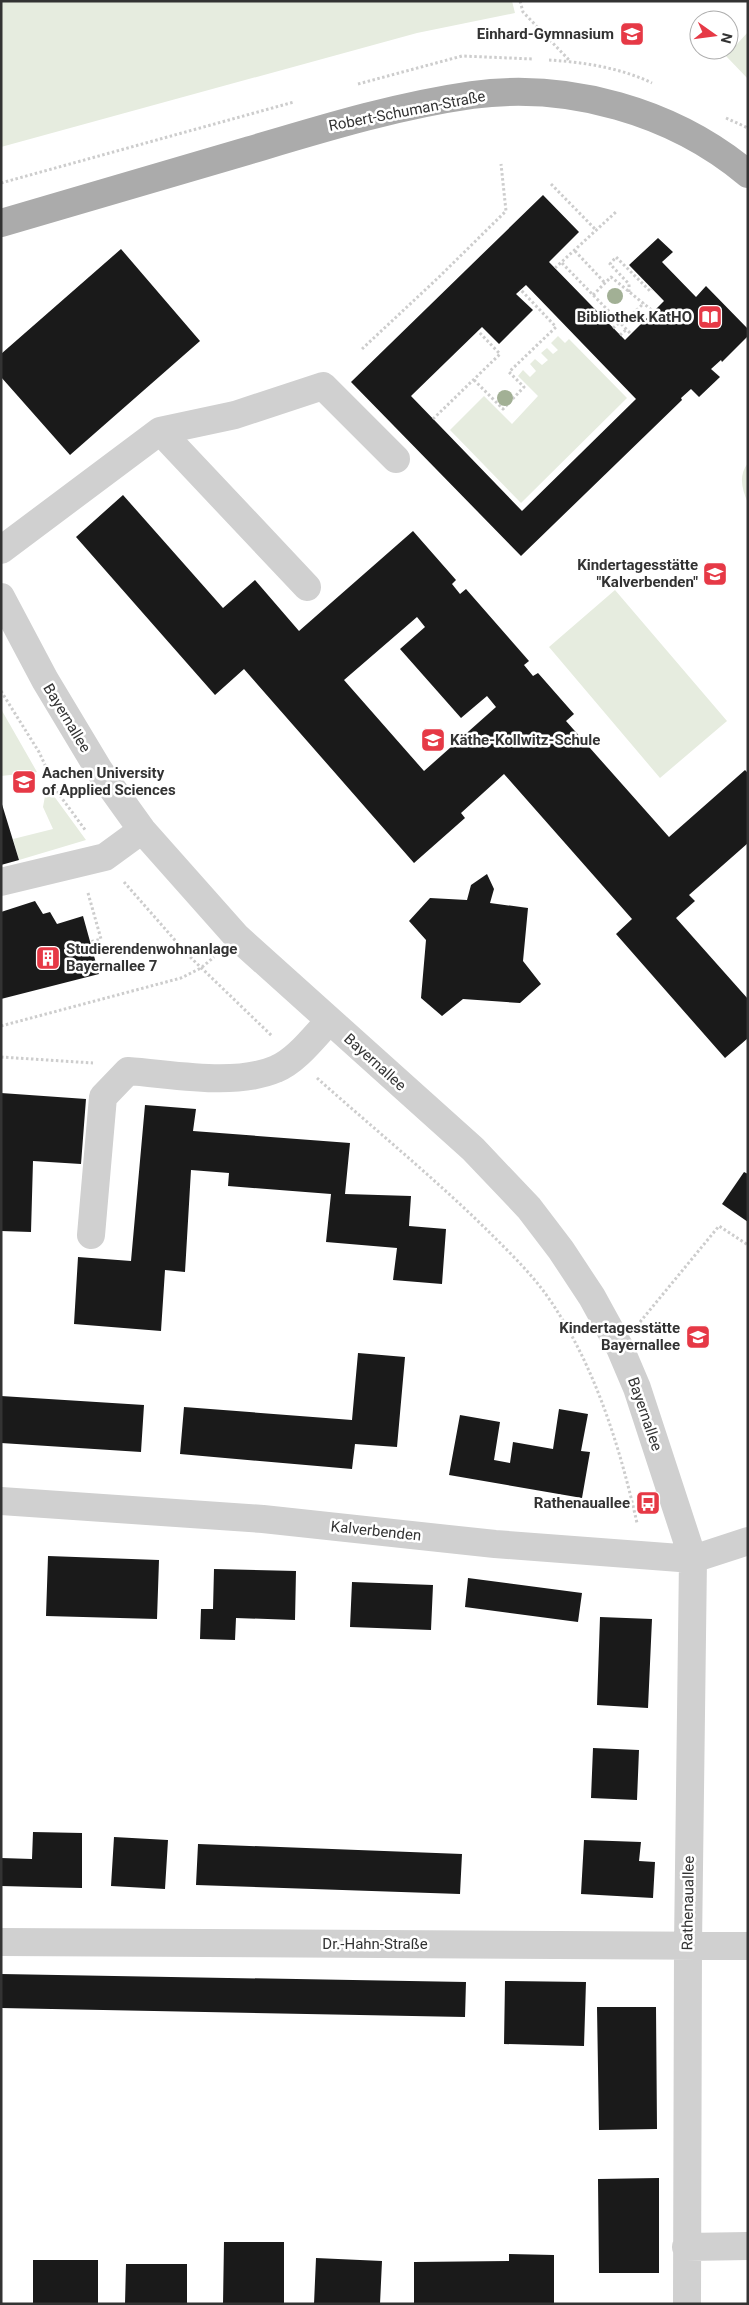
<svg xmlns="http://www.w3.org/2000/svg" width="749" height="2305" font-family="Roboto,sans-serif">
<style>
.green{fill:#e6ecdf}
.building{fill:#1a1a1a;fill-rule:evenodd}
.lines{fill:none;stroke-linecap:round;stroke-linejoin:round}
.path{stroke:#cdcdcd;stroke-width:3;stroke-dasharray:2.5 2.5;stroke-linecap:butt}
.minor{stroke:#d0d0d0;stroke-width:28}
.major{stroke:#ababab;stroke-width:28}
.tree{fill:#a2b095}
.labels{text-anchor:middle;stroke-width:5;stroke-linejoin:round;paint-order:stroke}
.poi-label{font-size:15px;font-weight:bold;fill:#333;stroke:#fff;text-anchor:end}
.street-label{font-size:15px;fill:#333;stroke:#fff}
</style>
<rect width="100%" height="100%" fill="#fff"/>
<!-- green -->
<path class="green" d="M1,1H512L515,13L417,33L1,147Z
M748,32V79L726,56Z
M558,336L565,343L569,339L627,398L521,503L450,430L484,396L512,424L538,396L518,376L523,370L530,377L536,371L530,364L535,359L542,365L548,360L541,353L547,348L553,354L558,350L551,343Z
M748,463V503C742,489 738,476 748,463Z
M615,590L727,721L660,778L549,647Z
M1,709L37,772L1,776Z
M51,792L86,840L19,860L13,839L53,829L43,807L45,796Z"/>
<!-- building -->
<path class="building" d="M543,195L579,232L549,262L625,340L664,301L629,265L658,238L673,252L662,262L696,297L706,286L748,329V336L722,362L721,360L711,369L720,377L699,397L691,389L681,398L682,400L521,556L351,382ZM526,285L636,399L522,511L411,396L482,327L499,344L533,310L516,294Z
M121,249L200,341L70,455L1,377V354Z
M123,495L223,608L255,580L299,631L413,531L456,580L452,584L460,594L466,589L529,661L524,665L533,676L538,673L574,714L566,721L669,837L745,770L748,773V843L689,895L695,901L676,918L748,999V1038L725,1058L616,934L632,919L504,774L461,813L465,818L414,863L244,669L215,695L76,537ZM417,617L425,627L400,649L461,718L487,696L496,707L424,771L344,680Z
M1,801L19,860L1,865Z
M487,874L494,889L490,903L528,908L523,961L541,984L520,1003L463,999L442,1016L421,998L426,940L409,921L430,898L467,900L471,885Z
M35,901L43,914L50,912L57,924L83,916L99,974L1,999V912Z
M1,1093L86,1099L81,1164L33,1161L31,1232L1,1231Z
M145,1105L196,1109L193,1131L350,1143L345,1194L411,1196L409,1226L446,1229L442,1284L393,1280L397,1248L326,1242L331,1194L228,1186L229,1173L191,1170L185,1272L165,1270L161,1331L74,1324L78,1257L131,1261Z
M744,1172L748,1174V1222L722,1204Z
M358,1353L405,1357L397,1447L355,1444L352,1469L180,1454L184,1407L352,1420Z
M1,1396L144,1405L141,1452L1,1443Z
M559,1409L588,1414L581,1451L590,1452L582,1498L449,1475L460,1415L500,1422L494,1460L510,1463L513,1442L553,1449Z
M48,1556L159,1560L157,1619L46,1616Z
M214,1569L296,1571L295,1620L236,1618L235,1640L200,1639L201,1609H213Z
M468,1578L582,1593L578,1622L465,1607Z
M352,1582L433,1585L431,1630L350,1627Z
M600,1617L652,1619L648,1708L597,1705Z
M593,1748L639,1750L637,1800L591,1798Z
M33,1832L82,1833V1888L1,1886V1858L32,1859Z
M114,1837L168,1840L165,1889L111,1886Z
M584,1840L641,1842L639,1861L655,1862L653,1898L581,1894Z
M198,1844L462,1854L460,1894L196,1885Z
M1,1974L466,1982L465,2017L1,2008Z
M505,1981L586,1982L584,2046L504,2044Z
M597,2007H656L657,2129L599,2130Z
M659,2178V2273H599L598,2179Z
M224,2242H284V2304H223Z
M509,2254L554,2255V2304H414V2262L509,2261Z
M316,2258L382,2261L380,2304H314Z
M33,2260H98V2304H33Z
M126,2264H187V2304H125Z"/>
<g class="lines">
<!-- path -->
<path class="path" d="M520,1L523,12L570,61
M549,60C583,62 621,68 652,83
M358,84L462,56L533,59
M726,118L748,128
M1,183L294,102
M551,184L596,230
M575,251L605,283
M562,263L631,334
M555,268L617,211
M629,292V284L610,264L616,257L650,291L652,289
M593,295L611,277L654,312
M605,319L611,313
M622,324L644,303
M613,328L620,322
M620,335L627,329
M362,349L439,277L506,211L501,164
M474,380L503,409L524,387L509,372L556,327L520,289
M433,419L500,354L478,331
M1,691L39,752L58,793L86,831
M124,882L188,955L272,1036
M88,893L101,939L90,942
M1,1026L181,978L201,968L214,957
M1,1057L93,1063
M317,1078C373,1128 432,1176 486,1229C506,1249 528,1270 545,1293C593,1360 619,1443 637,1523
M640,1322L719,1226L748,1245"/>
<!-- minor -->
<path class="minor" d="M160,431L307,587
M1,550L160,431L235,415L323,386L396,459
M1,597L45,680L99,770L142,830L237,937L473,1149L529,1208L561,1250L592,1297L620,1348L637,1388L693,1559L688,1945L687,2304
M1,882L105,857L142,830
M91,1235L103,1097L128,1071C172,1074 234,1087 276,1069C296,1061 314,1037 329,1021
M1,1501L263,1519L495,1544L693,1559L748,1541
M1,1942L748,1946
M686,2247L748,2246"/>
<!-- major -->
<path class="major" d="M1,223C83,199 165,175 247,151C321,129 395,106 472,95C568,82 673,111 748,174"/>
</g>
<!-- trees -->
<g class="tree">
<circle cx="615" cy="296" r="8"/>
<circle cx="505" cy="398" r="8"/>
</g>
<!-- icons -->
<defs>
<symbol id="school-square" viewBox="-11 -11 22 22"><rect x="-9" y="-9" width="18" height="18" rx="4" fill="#e63946" stroke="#fff"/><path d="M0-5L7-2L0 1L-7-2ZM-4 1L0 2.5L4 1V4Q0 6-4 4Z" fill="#fff"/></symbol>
<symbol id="library-square" viewBox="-11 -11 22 22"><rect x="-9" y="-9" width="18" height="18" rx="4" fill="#e63946" stroke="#fff"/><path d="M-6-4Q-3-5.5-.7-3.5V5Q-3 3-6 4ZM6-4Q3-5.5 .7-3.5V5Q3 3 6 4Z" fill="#fff"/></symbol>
<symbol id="university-square" viewBox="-11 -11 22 22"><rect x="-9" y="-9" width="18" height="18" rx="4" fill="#e63946" stroke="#fff"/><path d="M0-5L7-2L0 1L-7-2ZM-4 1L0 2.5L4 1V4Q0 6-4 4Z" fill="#fff"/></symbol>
<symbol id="building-square" viewBox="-11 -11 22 22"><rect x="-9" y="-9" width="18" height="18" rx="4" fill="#e63946" stroke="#fff"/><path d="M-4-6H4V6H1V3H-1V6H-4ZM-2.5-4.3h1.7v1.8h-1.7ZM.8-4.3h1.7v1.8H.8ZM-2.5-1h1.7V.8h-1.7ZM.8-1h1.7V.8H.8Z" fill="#fff"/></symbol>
<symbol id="bus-square" viewBox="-11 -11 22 22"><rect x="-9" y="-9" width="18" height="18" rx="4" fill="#e63946" stroke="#fff"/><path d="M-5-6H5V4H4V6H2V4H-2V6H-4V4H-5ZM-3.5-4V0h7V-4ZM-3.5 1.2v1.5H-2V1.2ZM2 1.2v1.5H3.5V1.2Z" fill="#fff"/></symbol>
</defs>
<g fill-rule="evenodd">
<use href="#school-square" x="618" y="20" width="28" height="28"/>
<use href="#library-square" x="696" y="303" width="28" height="28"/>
<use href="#school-square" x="701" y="560" width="28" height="28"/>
<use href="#school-square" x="419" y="726" width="28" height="28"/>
<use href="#university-square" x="10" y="768" width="28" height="28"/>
<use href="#building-square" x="34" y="944" width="28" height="28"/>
<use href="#school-square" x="684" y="1323" width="28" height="28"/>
<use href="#bus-square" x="634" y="1489" width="28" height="28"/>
</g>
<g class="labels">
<!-- poi labels -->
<g class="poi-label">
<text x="614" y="39">Einhard-Gymnasium</text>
<text x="692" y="322">Bibliothek KatHO</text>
<text x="698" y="570">Kindertagesstätte<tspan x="698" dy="17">"Kalverbenden"</tspan></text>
<text x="450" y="745" text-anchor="start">Käthe-Kollwitz-Schule</text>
<text x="42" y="778" text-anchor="start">Aachen University<tspan x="42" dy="17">of Applied Sciences</tspan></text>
<text x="66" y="954" text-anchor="start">Studierendenwohnanlage<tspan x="66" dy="17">Bayernallee 7</tspan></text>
<text x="680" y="1333">Kindertagesstätte<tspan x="680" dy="17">Bayernallee</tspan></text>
<text x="630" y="1508">Rathenauallee</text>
</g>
<!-- street labels -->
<g class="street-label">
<text transform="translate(407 111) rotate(-11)" y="5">Robert-Schuman-Straße</text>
<text transform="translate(67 718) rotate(59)" y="5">Bayernallee</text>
<text transform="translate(375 1062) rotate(42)" y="5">Bayernallee</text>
<text transform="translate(645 1414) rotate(71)" y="5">Bayernallee</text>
<text transform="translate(376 1531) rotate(6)" y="5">Kalverbenden</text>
<text transform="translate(688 1903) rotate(-89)" y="5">Rathenauallee</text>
<text x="375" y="1949">Dr.-Hahn-Straße</text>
</g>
</g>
<!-- border -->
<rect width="749" height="2305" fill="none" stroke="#333333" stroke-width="5"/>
<!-- north arrow -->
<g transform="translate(714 35) rotate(104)"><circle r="24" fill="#ffffff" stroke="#adadad"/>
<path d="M0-4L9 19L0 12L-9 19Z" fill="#e63946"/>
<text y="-8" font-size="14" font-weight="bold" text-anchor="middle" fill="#333333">N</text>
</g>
</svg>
